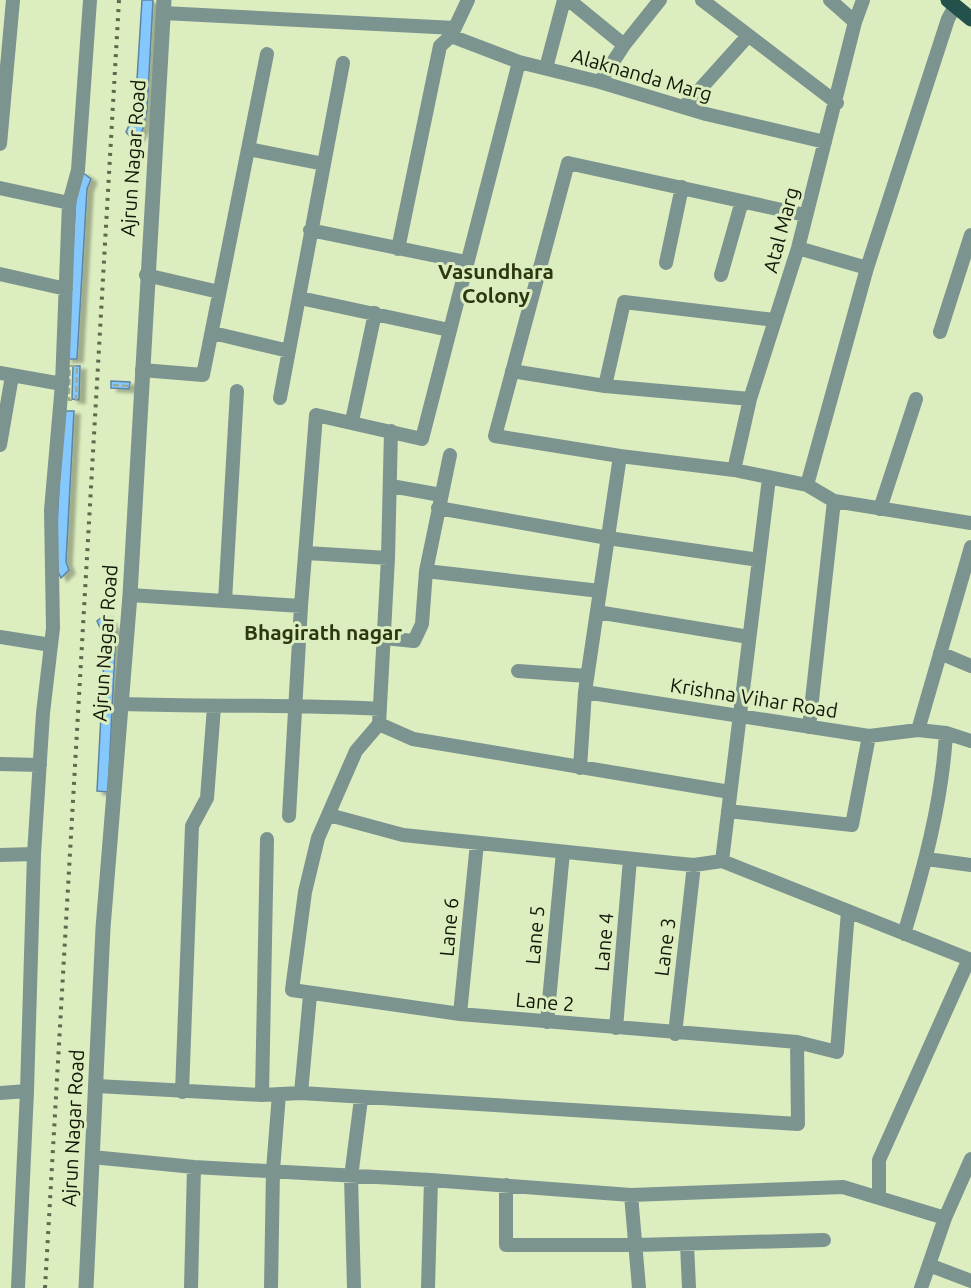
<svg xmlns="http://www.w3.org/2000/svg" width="971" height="1288" font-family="Ubuntu,sans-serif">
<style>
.building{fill:#85c8fd;stroke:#5e84a2;stroke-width:1.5;filter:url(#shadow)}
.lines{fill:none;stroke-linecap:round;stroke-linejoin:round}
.path{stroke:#9ba884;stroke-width:2;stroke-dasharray:6 3;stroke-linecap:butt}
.minor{stroke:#7c9490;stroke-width:14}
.tertiary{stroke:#7c9490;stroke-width:15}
.primary{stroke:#22524b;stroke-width:15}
.rail{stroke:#5f694e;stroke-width:4;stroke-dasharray:3 6;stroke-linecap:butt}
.labels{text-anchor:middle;stroke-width:6;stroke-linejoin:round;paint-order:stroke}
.street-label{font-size:20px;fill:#121707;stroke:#dcedbf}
.neighbourhood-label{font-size:21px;font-weight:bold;fill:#2d3811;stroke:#dcedbf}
</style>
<defs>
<filter id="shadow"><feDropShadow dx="6" dy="3.5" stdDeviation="1.5" flood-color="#0004"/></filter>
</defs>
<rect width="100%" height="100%" fill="#dcedbf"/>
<!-- building -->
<path class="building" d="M142,0H153L147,111L143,129L135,142L126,132L135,111Z
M82,172L91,179L87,189L77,359H66L77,181Z
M73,366H80L79,400L72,399Z
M111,381L130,382L129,389L111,388Z
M63,411H74L66,562L69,570L61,578L55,565Z
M106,614L116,632L108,792L97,791L105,639L97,621Z"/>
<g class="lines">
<!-- path -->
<path class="path" d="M70,366H77L76,400H69Z
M113,385L129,386"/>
<!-- minor -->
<path class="minor" d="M569,0L624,45
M702,0L837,103
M830,0L855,22
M163,13L455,28
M451,36L519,62L600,82L706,114L825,142
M546,68L564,0
M600,82L624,45L660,0
M684,107L747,37
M0,144L13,0
M248,149L324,164
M0,188L69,203
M805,215L568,163L495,436L620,456L734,470L807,485L834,501L971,523
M310,230L466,262
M798,248L867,268
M398,249L440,46L451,36L468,0
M666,263L682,187
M0,274L66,289
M146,275L219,292
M721,275L742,201
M300,298L449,330
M940,332L971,235
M213,333L289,351
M142,370L203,375L267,54
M512,371L605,386L750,399
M0,373L62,384
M605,386L624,302L774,320
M280,398L343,63
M352,421L375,313
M391,431L388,558L379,724L356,751L318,838L305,892L292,990L460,1014L797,1042L837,1052L848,911
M0,445L12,376
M734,470L750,399L798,248L855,22L863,0
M807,485L867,268L948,19L955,6
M391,486L441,495
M438,508L608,538L759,560
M880,509L916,399
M307,553L388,558
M426,571L600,591
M130,595L301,606
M225,601L237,391
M597,612L749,637
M0,637L51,645
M384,638L414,641L422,624L426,571L450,455
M940,653L971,666
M518,671L587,676
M585,692L869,736L918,730L946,733L971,741
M122,704C208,707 294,704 380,709
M379,724L413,739L730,792
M809,727L834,501
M918,730L971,547
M0,764L40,765
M580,768L585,692L620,456
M728,811L852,825L869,736
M329,815L403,835L673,863L694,865L722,861L971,960
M289,816L301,606L316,415L422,439L519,62
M0,855L34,854
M927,859L971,865
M722,861L769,478
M904,934C924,868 942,802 946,733
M460,1014L477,843
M547,1022L563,852
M616,1028L630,859
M675,1034L694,865
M97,1086L262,1095L301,1093L798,1124L797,1042
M182,1092L192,826L207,798L214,707
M0,1093L27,1091
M301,1093L310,995
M262,1095L267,839
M92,1157L194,1167L431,1180L631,1195L843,1187L945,1218
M506,1185V1245H636L824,1240
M631,1195L639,1288
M879,1198V1160L969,959
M687,1244L689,1288
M929,1265L971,1281
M18,1288L27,1091L34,854L43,713L53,628L51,510L62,384L69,203L78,170L90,0
M191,1288L194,1167
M271,1288L273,1170L279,1094
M354,1288L351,1177L361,1099
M428,1288L431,1180
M921,1288L945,1218L971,1159"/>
<!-- tertiary -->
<path class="tertiary" d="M86,1288L103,928L130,595L164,0"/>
<!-- primary -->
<path class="primary" d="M948,0L971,19"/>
<!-- rail -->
<path class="rail" d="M45,1288L119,0"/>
</g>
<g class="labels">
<!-- street labels -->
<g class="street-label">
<text transform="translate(642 75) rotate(16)" y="7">Alaknanda Marg</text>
<text transform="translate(133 158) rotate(-86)" y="7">Ajrun Nagar Road</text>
<text transform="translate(781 230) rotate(-75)" y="7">Atal Marg</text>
<text transform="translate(105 643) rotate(-86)" y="7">Ajrun Nagar Road</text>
<text transform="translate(754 698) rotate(9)" y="7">Krishna Vihar Road</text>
<text transform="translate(449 927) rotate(-85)" y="7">Lane 6</text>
<text transform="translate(535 935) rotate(-85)" y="7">Lane 5</text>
<text transform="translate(604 942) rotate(-85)" y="7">Lane 4</text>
<text transform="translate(665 947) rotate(-83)" y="7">Lane 3</text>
<text transform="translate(545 1002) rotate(5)" y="7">Lane 2</text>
<text transform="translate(73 1128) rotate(-87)" y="7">Ajrun Nagar Road</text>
</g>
<!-- neighbourhood labels -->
<g class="neighbourhood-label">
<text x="496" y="279">Vasundhara<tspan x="496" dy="24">Colony</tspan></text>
<text x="323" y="640">Bhagirath nagar</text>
</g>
</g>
</svg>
